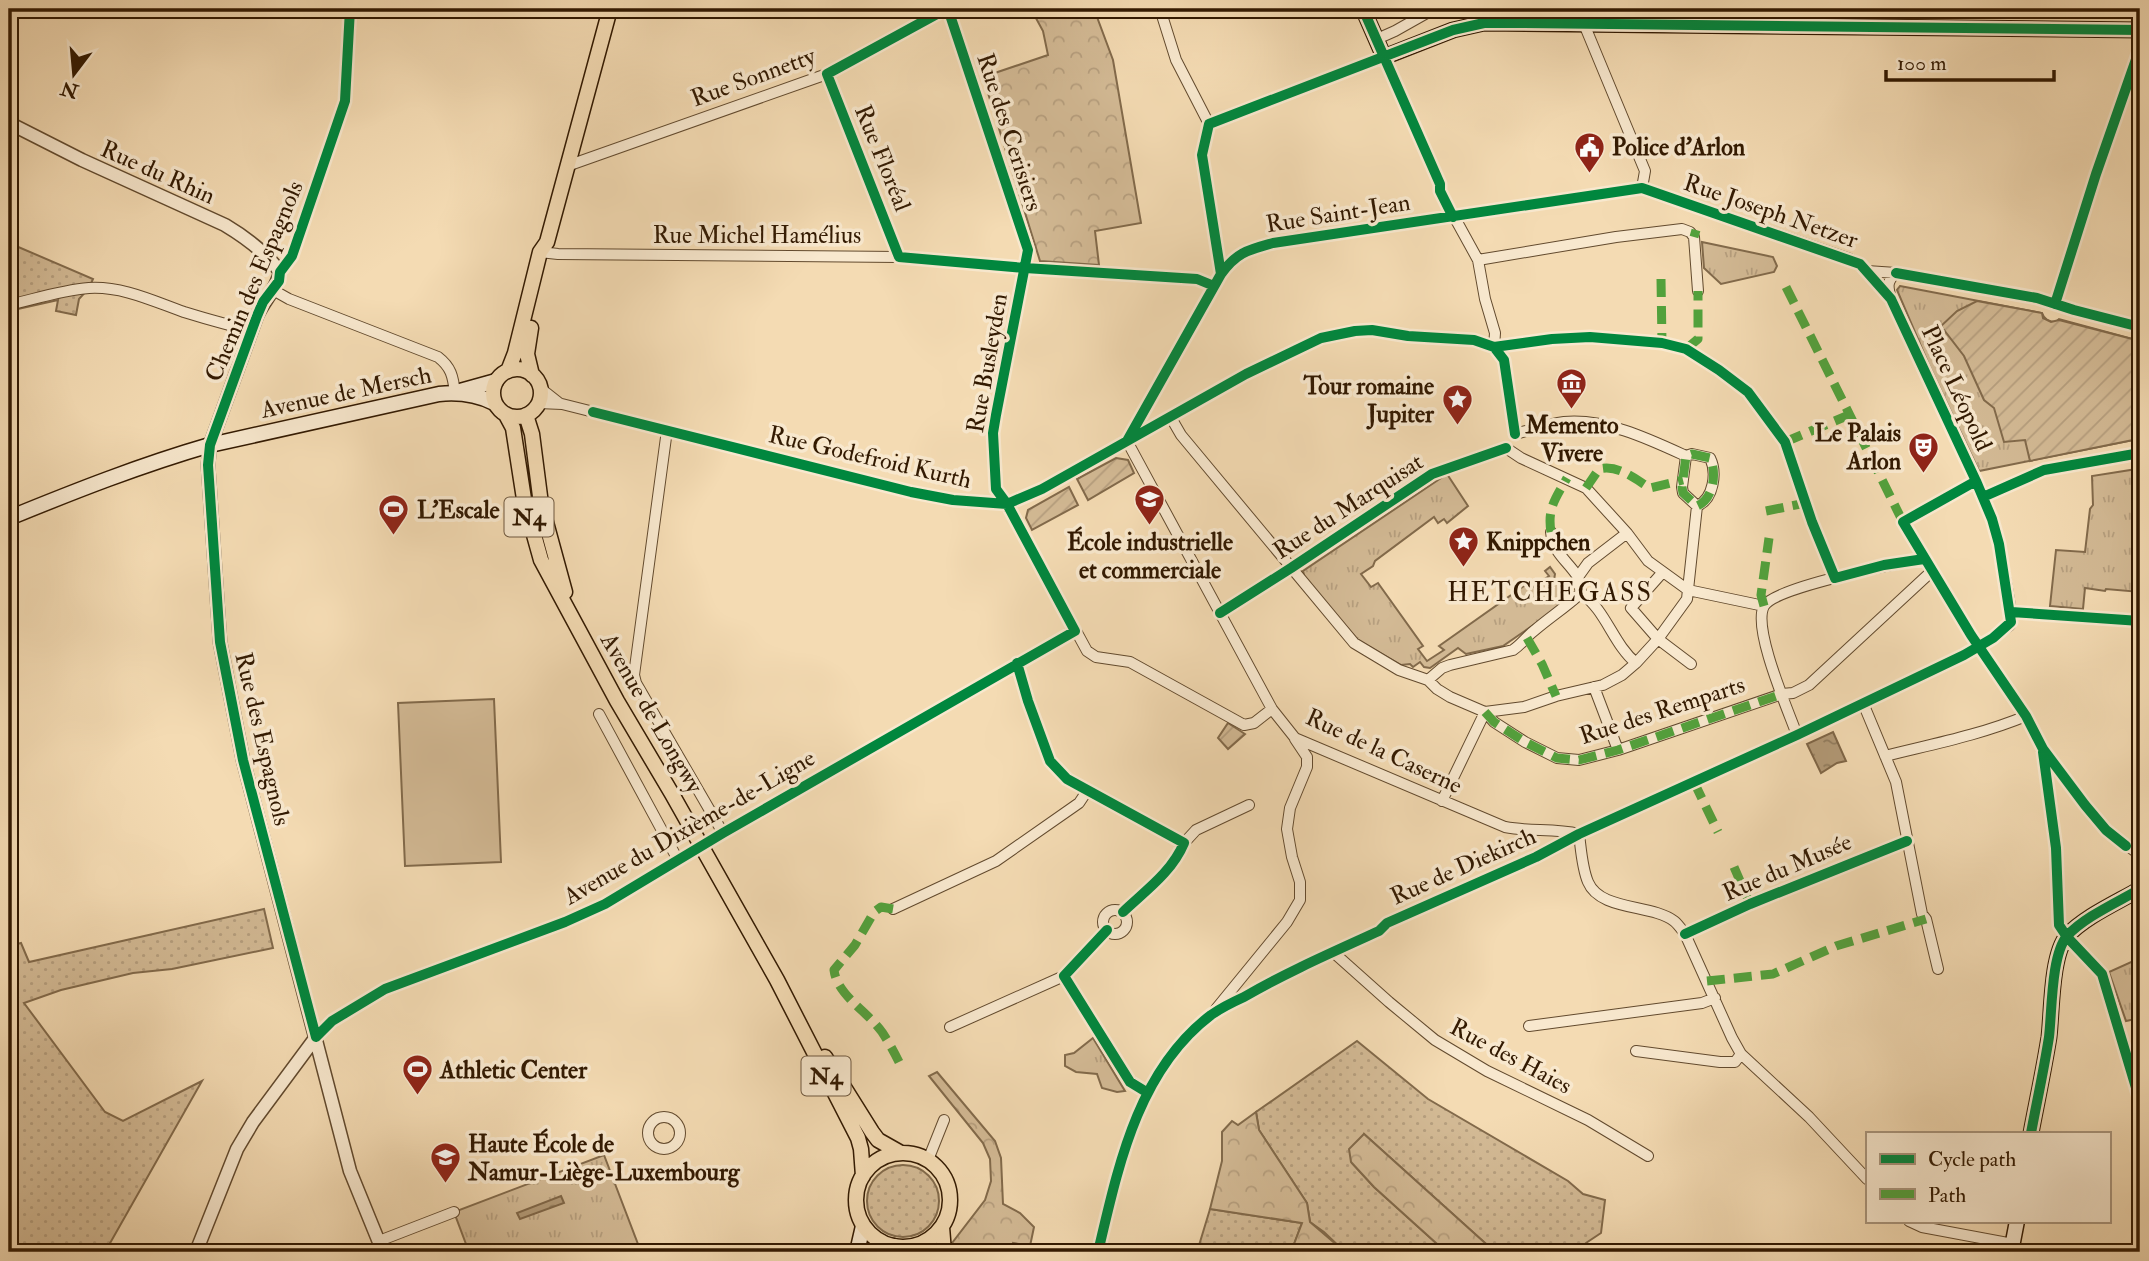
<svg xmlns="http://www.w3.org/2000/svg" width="2149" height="1261" font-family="'IM FELL Double Pica',serif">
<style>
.grass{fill:url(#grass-dots);stroke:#826a4b;stroke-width:2}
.forest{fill:url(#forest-crowns);stroke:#826a4b;stroke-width:2}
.park{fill:url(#park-tufts);stroke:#826a4b;stroke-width:2}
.garden{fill:url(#garden-furrows);stroke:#826a4b;stroke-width:2}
.pitch{fill:#d3ba95;stroke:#826a4b;stroke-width:2}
.water{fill:url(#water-ripples);stroke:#7f6647;stroke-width:2}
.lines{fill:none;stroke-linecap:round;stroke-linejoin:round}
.minor-casing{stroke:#624a2e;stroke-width:12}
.tertiary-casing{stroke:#624a2e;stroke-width:15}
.secondary-casing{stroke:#321901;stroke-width:17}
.primary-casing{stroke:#321901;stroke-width:17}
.minor{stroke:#f8e8ce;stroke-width:10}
.tertiary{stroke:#f8e8ce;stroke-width:12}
.secondary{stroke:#f8e8ce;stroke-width:14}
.primary{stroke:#f4dbb3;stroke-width:14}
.minor-bridge-casing{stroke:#624a2e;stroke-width:12;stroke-linecap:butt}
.minor-bridge{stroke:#f8e8ce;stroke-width:10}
.quiet{stroke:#52a13c;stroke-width:9;stroke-dasharray:18 9;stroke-linecap:butt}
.cycleway-casing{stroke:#f8e8ce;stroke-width:15}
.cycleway{stroke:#00873e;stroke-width:10}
.labels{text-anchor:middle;stroke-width:7;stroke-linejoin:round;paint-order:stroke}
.shield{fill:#f8e8ce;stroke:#6d573e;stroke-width:2}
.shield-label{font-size:23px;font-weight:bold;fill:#321901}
.street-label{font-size:24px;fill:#321901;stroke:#f8e8ce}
.poi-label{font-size:24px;font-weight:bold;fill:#321901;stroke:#f8e8ce;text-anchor:start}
.neighbourhood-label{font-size:26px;letter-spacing:2px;fill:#321901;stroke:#f8e8ce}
</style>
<defs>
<pattern id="grass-dots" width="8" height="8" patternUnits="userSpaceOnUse" patternTransform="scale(1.75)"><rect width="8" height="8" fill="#d3ba95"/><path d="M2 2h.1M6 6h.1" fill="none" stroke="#b69f7f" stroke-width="1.8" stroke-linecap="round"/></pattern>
<pattern id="forest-crowns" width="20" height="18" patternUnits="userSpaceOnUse" patternTransform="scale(1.75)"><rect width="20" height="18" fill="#d3ba95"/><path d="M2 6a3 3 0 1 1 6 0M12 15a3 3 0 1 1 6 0" fill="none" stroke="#b69f7f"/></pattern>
<pattern id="park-tufts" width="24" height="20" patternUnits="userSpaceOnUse" patternTransform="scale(1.75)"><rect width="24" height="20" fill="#d3ba95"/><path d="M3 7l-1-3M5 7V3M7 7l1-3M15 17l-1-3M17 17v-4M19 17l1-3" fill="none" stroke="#b69f7f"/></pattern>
<pattern id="garden-furrows" width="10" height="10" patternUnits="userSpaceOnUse" patternTransform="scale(1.75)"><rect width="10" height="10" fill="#d3ba95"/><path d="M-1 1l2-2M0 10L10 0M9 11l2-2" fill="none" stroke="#b69f7f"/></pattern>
<pattern id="water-ripples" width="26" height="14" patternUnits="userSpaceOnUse" patternTransform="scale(1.75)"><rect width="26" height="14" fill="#b29976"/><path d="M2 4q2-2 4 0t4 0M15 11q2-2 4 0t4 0" fill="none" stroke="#917c5e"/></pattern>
</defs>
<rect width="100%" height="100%" fill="#f4dbb3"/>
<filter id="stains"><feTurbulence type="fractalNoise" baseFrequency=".00286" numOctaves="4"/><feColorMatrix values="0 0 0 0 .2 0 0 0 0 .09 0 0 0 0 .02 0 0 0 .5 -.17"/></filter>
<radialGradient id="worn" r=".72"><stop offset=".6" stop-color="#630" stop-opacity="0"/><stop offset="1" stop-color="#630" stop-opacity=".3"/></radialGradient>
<!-- grass -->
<path class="grass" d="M9,243L93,279L89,288L79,299L76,315L56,311L58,300L9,311Z
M264,909L273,948L172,969L133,973L61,990L24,1003L105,1112L123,1121L202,1081L105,1252H9V946L21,943L29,962Z
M1357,1041L1428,1099L1568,1181L1583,1194L1605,1200L1601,1233L1586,1243L1577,1252L1559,1248L1554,1252H1495L1364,1134L1352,1163L1374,1187L1446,1252H1345L1324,1232L1310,1222L1307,1203L1259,1130L1256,1112Z
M867 1201a36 36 0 1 1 72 0a36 36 0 1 1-72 0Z
M1210,1209L1302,1223L1291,1252H1197Z"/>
<!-- forest -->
<path class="forest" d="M1031,9H1094L1113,60L1141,223L1095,231L1099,265L1040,261L983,77L1048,55L1043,31Z
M937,1072L995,1141L1001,1158L1003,1204L1020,1213L1034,1227L1030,1246L1013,1243L1011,1252H955L950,1243H952L985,1200L991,1181L990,1159L983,1143L929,1076Z
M1256,1112L1259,1130L1307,1203L1310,1222L1345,1252H1291L1302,1223L1210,1209L1222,1161V1132L1232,1121L1238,1125Z
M1364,1134L1495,1252H1446L1374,1187L1351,1162L1349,1149Z"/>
<!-- park -->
<path class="park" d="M1702,242L1773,257L1777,266L1774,272L1721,284L1704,268Z
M1900,286L2042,313C2044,319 2049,322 2056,322L2059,319L2140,341V436L2133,440L1979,471L1929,365L1897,290Z
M2137,469L2140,492V592L2106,589L2105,591L2085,588L2083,609L2050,606L2056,550L2085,552L2090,509L2093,505L2092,476Z
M1447,474L1468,506L1447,523L1444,519L1438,523L1434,517L1375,561L1373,566L1361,574L1371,587L1378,583L1423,646L1418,649L1427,661L1444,650L1439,646L1528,583L1532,588L1549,576L1545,571L1550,567L1555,574L1554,580L1566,590L1568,596L1561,606L1503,646L1466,654L1458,648L1430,668L1424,667L1420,662L1413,667L1410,664L1401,665L1358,640L1305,579L1303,571Z
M2140,958V1018L2126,1021L2109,972Z
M1093,1038L1125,1091L1117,1092L1102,1088L1097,1074L1076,1072L1065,1066V1055L1074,1053Z
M604,1155L641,1252H469L454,1212Z"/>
<!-- garden -->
<path class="garden" d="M1977,301L2042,313L2043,318L2051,322L2059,320L2140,341V436L2133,440L2030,461L2025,440L2004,442L1994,408L1984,400L1964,356L1941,326L1957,311Z
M1116,458L1128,460L1134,473L1088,500L1077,479Z
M1069,487L1078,505L1032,530L1026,518L1028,510Z
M1228,723L1245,734L1228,749L1218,738Z"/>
<!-- pitch -->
<path class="pitch" d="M494,699L501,862L405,866L398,703Z"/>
<!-- water -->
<path class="water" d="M1833,732L1846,761L1837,763L1821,773L1807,744Z
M561,1196L564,1203L520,1219L517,1213Z"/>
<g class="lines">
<defs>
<path id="minor" d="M948,9L1028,250L996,415L993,433L996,489L1007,504L1087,651L1096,657L1130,662L1244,725L1254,723L1272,709
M1160,9L1176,60L1209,124
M1543,9L1548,23
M1584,24L1645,171L1642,188
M1377,39L1395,31L1434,9
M827,74L899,257
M1209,124L1384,57L1440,184V191L1478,260L1485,299L1495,333L1494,347
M1209,124L1202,155L1221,274
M567,166L827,74L946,9
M540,252L558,254L899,257L1025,268L1197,279L1214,286
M1478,260L1616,237L1682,229L1690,232L1694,237L1698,291
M1867,271L1896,273L2037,298L2074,310L2140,327
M280,272L292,256L345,101L350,9
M273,290L289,299L438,357C451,367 453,376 455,393
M2055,304L2096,174L2140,48
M9,305C35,299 62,290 89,288C122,286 153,301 184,312C206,319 229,325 252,331
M540,388L559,403
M539,403L562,404L911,492L953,500L1007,504L1042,489L1246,374L1321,338L1355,331L1372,330L1408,336L1474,340L1494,347L1504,360L1515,434
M1170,416L1181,435L1354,643L1399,670L1428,680L1437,689L1450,697L1485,712L1494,722L1525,742L1557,758L1579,760L1618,750L1782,694L1793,693L1809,685L1931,572
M667,430L634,675L636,683L723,833
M1515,434C1531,430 1548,424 1564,422C1605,418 1649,439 1686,456
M1128,440L1221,274C1237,252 1248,250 1273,243L1642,188L1850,259L1860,264L1889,297
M1127,441L1272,709L1295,738L1505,827C1530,832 1554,828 1579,834
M1506,448L1521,458L1586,488L1627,533L1648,561L1688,590L1764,606
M1692,454L1710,458C1717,472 1714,499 1697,506L1683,493L1682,487L1686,456Z
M1983,497L2044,470L2140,453
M1903,522L1971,635L2026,716L2043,749L2060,773L2106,830L2140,855
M1551,532C1553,553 1567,560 1578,577
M1662,573L1631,608L1658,639L1691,664
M1581,593C1606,610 1613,644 1636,663
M1581,593L1578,577L1588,563L1627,533
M2011,612L2140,621
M1220,613L1291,568L1432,474L1506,448
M1017,663L1028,701L1050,761L1067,779L1184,843L1196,830L1249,805
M1428,680L1442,668L1450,665L1513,650C1522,644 1527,636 1535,630C1550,617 1566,607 1581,593
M1594,687L1618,750
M1863,703L1896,782L1922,914L1926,919L1938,969
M1485,712L1524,707L1556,696L1603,685L1622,675L1636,663L1658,639L1687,599L1697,506
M599,714L678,860
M1797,735C1788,710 1752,628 1764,606C1775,587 1898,563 1924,559
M2043,753L2056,848L2059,925L2067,937L2102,974L2140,1101
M1885,756C1933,744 1980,735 2026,716
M1442,801L1485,712
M720,834L1075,631
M1579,834C1581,849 1582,868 1588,882C1600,911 1652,904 1674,921C1678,924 1682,930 1685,934L1732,1038L1741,1054L1809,1117L1867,1179
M893,909L996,861L1079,803L1087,791
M1103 922a12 12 0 1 1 24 0a12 12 0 1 1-24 0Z
M1685,934L1750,904L1907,841
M1333,952L1389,1002L1435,1040L1487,1071L1588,1120L1648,1156
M1064,976L1130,1082L1148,1093
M1216,1009L1287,922L1300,900V882L1292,857L1287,829L1290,808L1307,767V757L1295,739
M1529,1026L1702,1003L1715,998
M950,1027L1064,976L1107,930
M316,1037L332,1021L385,989L565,922L605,904L685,855
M1636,1051L1720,1062H1735L1741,1054
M648 1133a16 16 0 1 1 32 0a16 16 0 1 1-32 0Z
M928,1160L944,1120
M1909,1221L1922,1227L2013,1244
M379,1241L454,1212
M1098,1252C1118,1168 1137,1071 1211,1015C1221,1008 1233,1002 1244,997C1287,972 1333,952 1379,931L1387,923L1536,857L1579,834L1797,735L1964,655L1979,647L2010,625L2011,612L2007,588L1999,544L1992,519L1958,439L1891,299C1888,287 1886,282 1896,273"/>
<path id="tertiary" d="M9,123L82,160L225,225C245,237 266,252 280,272C277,289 264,300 257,316L210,445L208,465L220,642L243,760L350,1171L383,1252
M196,1252L237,1149L253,1122L316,1037"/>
<path id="secondary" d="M1363,9L1384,57L1453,30L1484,23L2140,30
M460,391L496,381
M9,518C75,491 141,465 210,445L439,394C459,392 476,394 494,403
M2031,1133C2037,1101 2044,1069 2049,1037C2052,1012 2051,955 2067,936C2084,917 2118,902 2140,889
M857,1252L863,1226
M875,1252L894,1246
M2011,1252L2017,1221"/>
<path id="primary" d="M531,328L527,354L532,375
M493 393a24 24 0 1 1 48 0a24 24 0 1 1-48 0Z
M508,371L515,353L540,252L547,242L610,9
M506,415L513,428L524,499L541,560L617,701L672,794L777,980L858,1138L861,1149L863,1176
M526,415L532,434L541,504L565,592
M825,1057L872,1132L878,1140L901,1153
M856 1200a47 47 0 1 1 94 0a47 47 0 1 1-94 0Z
M942,1227L944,1252"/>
</defs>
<!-- minor casing -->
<use href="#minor" class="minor-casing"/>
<!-- tertiary casing -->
<use href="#tertiary" class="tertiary-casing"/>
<!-- secondary casing -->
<use href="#secondary" class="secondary-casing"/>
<!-- primary casing -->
<use href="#primary" class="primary-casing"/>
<!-- minor -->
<use href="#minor" class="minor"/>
<!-- tertiary -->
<use href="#tertiary" class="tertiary"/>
<!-- secondary -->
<use href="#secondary" class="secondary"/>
<!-- primary -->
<use href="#primary" class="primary"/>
<defs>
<path id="minor-bridge" d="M685,855L720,834"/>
</defs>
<!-- minor-bridge casing -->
<use href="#minor-bridge" class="minor-bridge-casing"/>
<!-- minor-bridge -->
<use href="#minor-bridge" class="minor-bridge"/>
<!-- quiet -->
<path class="quiet" d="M1694,237L1696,230
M1661,279L1662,343
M1786,287L1903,522
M1686,349L1698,339V291
M1785,442L1849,415
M1692,454L1710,458C1717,472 1714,499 1697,506L1683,493L1682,487L1686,456Z
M1586,488L1599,469C1618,464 1635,479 1650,488L1683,480
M1766,511L1806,503
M1551,532C1547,508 1556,498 1567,478
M1764,606L1761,595L1769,538
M1527,638L1542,664L1556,696
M1485,712L1494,722L1525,742L1557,758L1579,760L1618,750L1782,694
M1694,782L1718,832
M1734,867L1750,904
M893,909L881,907L874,912L855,945L834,970C837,995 867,1011 882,1032C888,1041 894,1052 899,1062
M1707,981L1773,974L1836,946L1926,919"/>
<defs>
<path id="cycleway" d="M946,9L827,74L899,257L1025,268L1197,279L1214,286
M1363,9L1440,184V191L1453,217
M1896,273L2037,298L2074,310L2140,327
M1221,274L1202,155L1209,124L1453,30L1484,23H1520L2140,30
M2055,304L2096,174L2140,48
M1494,347L1552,339L1590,337L1662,343L1686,349L1719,370L1748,392L1785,442L1812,522L1835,578L1884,565L1924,559
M593,412L911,492L953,500L1007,504L1042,489L1246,374L1321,338L1355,331L1372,330L1408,336L1474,340L1494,347L1504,360L1515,434
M1976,481L1903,522L1971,635L2026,716L2043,749L2085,805L2106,830L2126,846
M1983,497L2044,470L2140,453
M2011,612L2140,621
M1220,613L1291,568L1432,474L1506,448
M1017,663L1028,701L1050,761L1067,779L1184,843C1172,872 1145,891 1123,912
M2043,752L2056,848L2059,925L2067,937L2102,974L2140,1101
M1107,930L1064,976L1130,1082L1148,1093
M1685,934L1750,904L1907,841
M316,1037L332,1021L385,989L565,922L605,904L723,833L1075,631L1007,504L996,489L993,433L996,415L1028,250L948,9
M316,1037L243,760L220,642L208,465L210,445L257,316L263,302L279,281L280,272L292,256L345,101L350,9
M2031,1133C2037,1101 2044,1069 2049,1037C2052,1012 2051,955 2067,936C2084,917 2118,902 2140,889
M1098,1252C1118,1168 1137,1071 1211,1015C1221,1008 1233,1002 1244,997C1287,972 1333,952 1379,931L1387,923L1536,857L1579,834L1797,735L1964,655L1993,638L2011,622L1999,544L1992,519L1976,481L1891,299L1860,264L1642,188L1273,243C1248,250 1237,252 1221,274L1127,441"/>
</defs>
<!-- cycleway casing -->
<use href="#cycleway" class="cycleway-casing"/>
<!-- cycleway -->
<use href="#cycleway" class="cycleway"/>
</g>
<!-- icons -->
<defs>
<symbol id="civic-pin" viewBox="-11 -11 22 30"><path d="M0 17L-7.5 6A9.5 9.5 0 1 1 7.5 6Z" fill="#8f2418" stroke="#f8e8ce"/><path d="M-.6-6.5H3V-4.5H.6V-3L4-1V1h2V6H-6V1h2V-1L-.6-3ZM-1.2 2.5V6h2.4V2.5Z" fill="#fff"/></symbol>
<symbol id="museum-pin" viewBox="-11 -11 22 30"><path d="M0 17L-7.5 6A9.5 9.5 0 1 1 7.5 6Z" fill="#8f2418" stroke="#f8e8ce"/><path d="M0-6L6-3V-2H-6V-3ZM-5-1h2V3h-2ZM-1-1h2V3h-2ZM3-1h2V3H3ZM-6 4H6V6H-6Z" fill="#fff"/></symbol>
<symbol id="sight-pin" viewBox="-11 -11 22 30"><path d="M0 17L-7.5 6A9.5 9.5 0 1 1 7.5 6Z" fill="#8f2418" stroke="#f8e8ce"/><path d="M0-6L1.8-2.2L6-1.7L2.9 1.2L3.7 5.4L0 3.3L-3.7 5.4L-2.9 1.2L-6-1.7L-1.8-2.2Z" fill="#fff"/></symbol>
<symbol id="theatre-pin" viewBox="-11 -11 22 30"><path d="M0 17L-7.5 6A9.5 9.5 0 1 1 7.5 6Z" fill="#8f2418" stroke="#f8e8ce"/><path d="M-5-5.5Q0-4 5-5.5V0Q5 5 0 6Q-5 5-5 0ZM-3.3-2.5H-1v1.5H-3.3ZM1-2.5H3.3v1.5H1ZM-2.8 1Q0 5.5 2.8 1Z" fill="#fff"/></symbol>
<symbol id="university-pin" viewBox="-11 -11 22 30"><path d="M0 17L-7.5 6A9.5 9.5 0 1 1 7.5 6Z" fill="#8f2418" stroke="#f8e8ce"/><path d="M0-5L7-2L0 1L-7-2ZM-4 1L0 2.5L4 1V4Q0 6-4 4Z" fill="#fff"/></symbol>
<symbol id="stadium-pin" viewBox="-11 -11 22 30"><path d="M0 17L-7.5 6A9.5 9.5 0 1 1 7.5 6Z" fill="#8f2418" stroke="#f8e8ce"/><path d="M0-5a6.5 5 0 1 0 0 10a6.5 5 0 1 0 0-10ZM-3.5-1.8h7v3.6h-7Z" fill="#fff"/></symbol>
</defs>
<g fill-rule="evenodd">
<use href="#civic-pin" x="1572" y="130" width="35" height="47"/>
<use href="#museum-pin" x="1554" y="366" width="35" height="47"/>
<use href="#sight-pin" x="1440" y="382" width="35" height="47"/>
<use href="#theatre-pin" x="1906" y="430" width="35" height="47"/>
<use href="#university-pin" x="1132" y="482" width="35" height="47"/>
<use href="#stadium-pin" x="376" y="492" width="35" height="47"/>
<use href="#sight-pin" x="1446" y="524" width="35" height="47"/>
<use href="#stadium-pin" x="400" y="1052" width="35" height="47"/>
<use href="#university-pin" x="428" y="1140" width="35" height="47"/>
</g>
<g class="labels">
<!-- shield labels -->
<g class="shield">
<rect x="504.5" y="497.5" width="49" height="39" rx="5"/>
<rect x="801.5" y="1056.5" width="49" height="39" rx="5"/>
</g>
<g class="shield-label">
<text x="529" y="525">N4</text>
<text x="826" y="1084">N4</text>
</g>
<!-- street labels -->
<g class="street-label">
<text transform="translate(753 77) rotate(-20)" y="8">Rue Sonnetty</text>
<text transform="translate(1010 132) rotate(72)" y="8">Rue des Cerisiers</text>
<text transform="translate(883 158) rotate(68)" y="8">Rue Floréal</text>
<text transform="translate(158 172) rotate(24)" y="8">Rue du Rhin</text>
<text transform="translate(1771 211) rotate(19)" y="8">Rue Joseph Netzer</text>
<text transform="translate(1338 213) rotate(-9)" y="8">Rue Saint-Jean</text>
<text x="757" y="243">Rue Michel Hamélius</text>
<text transform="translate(254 281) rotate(-67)" y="8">Chemin des Espagnols</text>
<text transform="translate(987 363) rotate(-80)" y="8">Rue Busleyden</text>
<text transform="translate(1957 388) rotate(65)" y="8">Place Léopold</text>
<text transform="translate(346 392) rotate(-12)" y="8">Avenue de Mersch</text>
<text transform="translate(870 457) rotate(13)" y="8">Rue Godefroid Kurth</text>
<text transform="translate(1348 506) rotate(-33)" y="8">Rue du Marquisat</text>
<text transform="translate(1662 710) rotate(-18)" y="8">Rue des Remparts</text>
<text transform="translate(652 713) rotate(60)" y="8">Avenue de Longwy</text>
<text transform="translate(263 739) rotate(77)" y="8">Rue des Espagnols</text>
<text transform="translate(1384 751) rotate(25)" y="8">Rue de la Caserne</text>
<text transform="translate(689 827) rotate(-30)" y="8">Avenue du Dixième-de-Ligne</text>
<text transform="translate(1463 866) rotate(-24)" y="8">Rue de Diekirch</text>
<text transform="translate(1787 867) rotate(-23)" y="8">Rue du Musée</text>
<text transform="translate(1511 1056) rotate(28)" y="8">Rue des Haies</text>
</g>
<!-- poi labels -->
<g class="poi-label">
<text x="1612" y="155">Police d'Arlon</text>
<text x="1434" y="394" text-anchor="end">Tour romaine<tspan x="1434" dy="28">Jupiter</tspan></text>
<text x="1572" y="433" text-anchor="middle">Memento<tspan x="1572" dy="28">Vivere</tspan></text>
<text x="1901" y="441" text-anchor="end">Le Palais<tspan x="1901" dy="28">Arlon</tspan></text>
<text x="417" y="518">L'Escale</text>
<text x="1150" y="550" text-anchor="middle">École industrielle<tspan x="1150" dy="28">et commerciale</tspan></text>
<text x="1486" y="550">Knippchen</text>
<text x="440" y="1078">Athletic Center</text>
<text x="468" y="1152">Haute École de<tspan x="468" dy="28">Namur-Liège-Luxembourg</tspan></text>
</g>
<!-- neighbourhood labels -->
<g class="neighbourhood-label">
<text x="1550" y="601">HETCHEGASS</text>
</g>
</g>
<!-- margin -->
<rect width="2149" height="1261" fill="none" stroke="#f4dbb3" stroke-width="35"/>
<rect x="10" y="10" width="2128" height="1240" fill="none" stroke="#321901" stroke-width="3.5"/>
<rect x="18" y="18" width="2114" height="1226" fill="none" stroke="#321901" stroke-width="2"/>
<!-- legend -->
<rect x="1866" y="1132" width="245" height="91" fill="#f8e8ce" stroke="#a9957c" stroke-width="2"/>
<rect x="1880" y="1154" width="35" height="10" fill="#00873e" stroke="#a9957c" stroke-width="2"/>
<text x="1928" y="1166" font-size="21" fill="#321901">Cycle path</text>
<rect x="1880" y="1189" width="35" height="10" fill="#52a13c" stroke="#a9957c" stroke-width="2"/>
<text x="1928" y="1202" font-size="21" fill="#321901">Path</text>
<!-- north arrow -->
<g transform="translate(74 74) rotate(196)" stroke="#f8e8ce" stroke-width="5" paint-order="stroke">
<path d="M0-5L12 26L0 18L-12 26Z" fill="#321901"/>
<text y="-10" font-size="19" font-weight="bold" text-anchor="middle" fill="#321901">N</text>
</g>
<!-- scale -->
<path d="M1886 70v10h168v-10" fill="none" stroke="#321901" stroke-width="3.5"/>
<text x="1897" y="70" font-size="21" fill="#321901" stroke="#f8e8ce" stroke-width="5" paint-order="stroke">100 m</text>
<rect width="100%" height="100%" filter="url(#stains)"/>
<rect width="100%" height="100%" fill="url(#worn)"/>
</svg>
